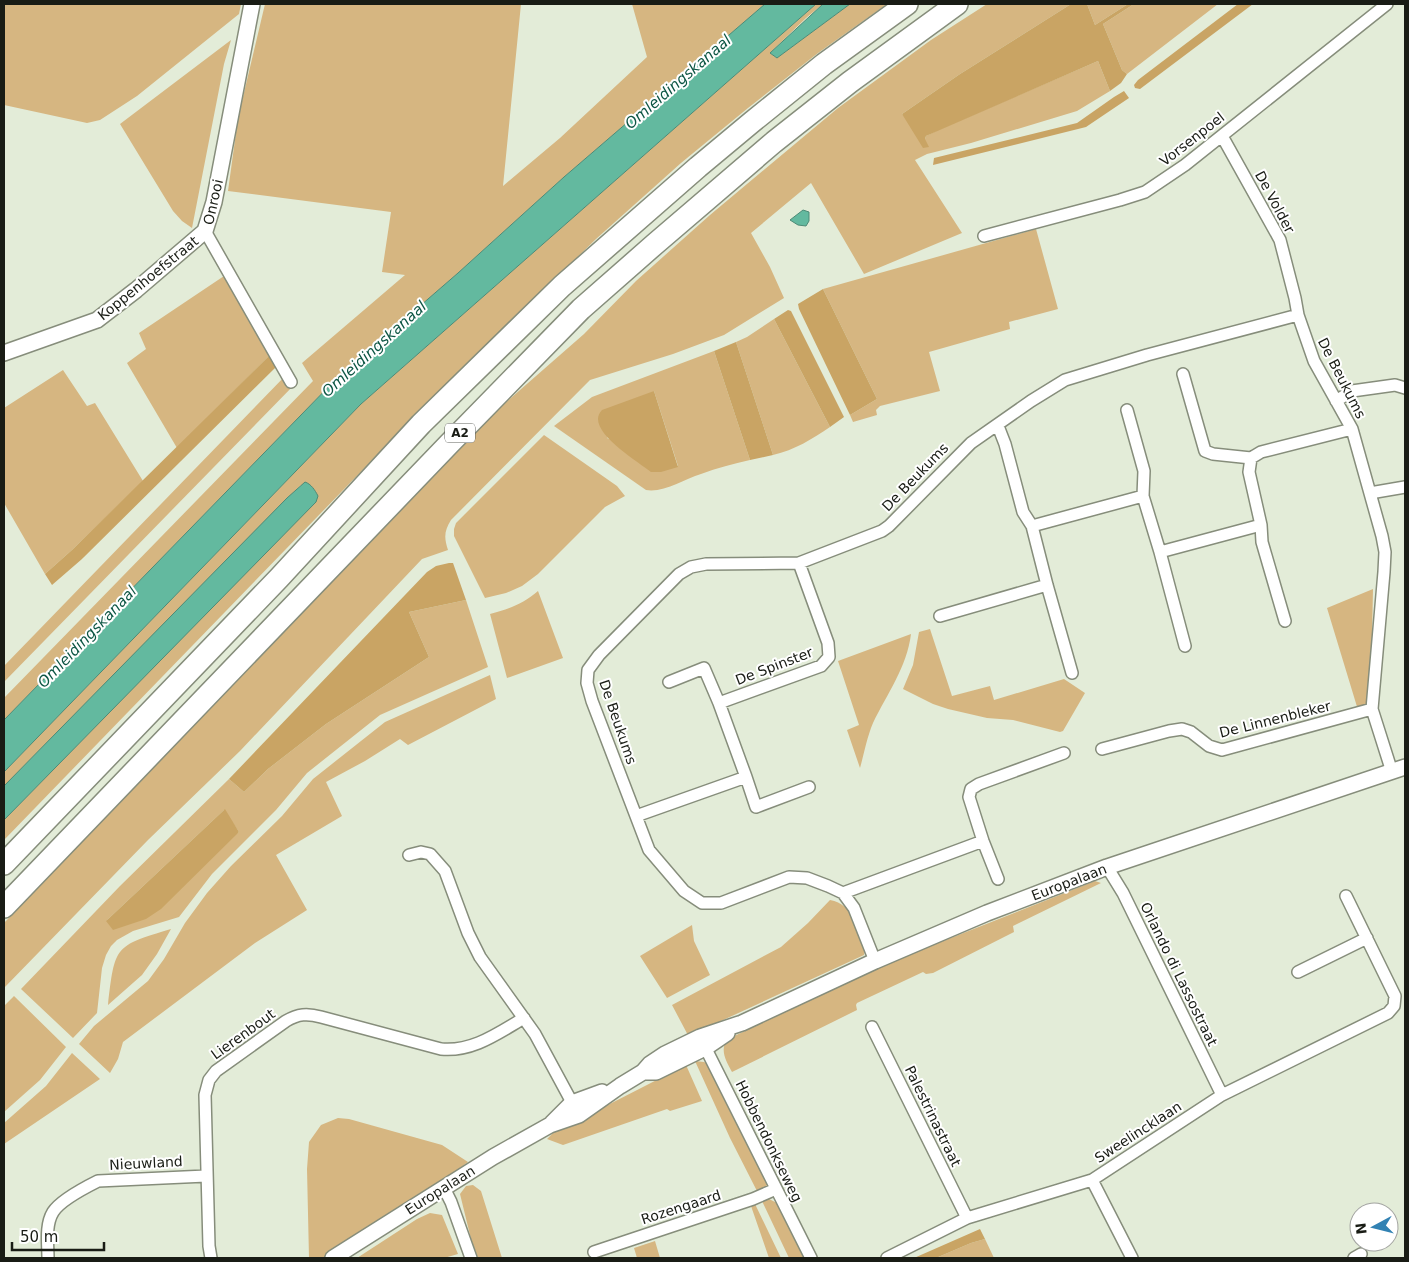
<svg xmlns="http://www.w3.org/2000/svg" width="1409" height="1262" font-family="'DejaVu Sans',sans-serif">
<style>
.green{fill:#d6b681;fill-rule:evenodd}
.forest{fill:#c9a464}
.water{fill:#63b99f;stroke:#4d8a76}
.lines{fill:none;stroke-linecap:round;stroke-linejoin:round}
.minor-casing{stroke:#868d7b;stroke-width:14}
.tertiary-casing{stroke:#868d7b;stroke-width:18}
.motorway-casing{stroke:#868d7b;stroke-width:24}
.minor{stroke:#fff;stroke-width:11}
.tertiary{stroke:#fff;stroke-width:15}
.motorway{stroke:#fff;stroke-width:21}
.labels{text-anchor:middle;stroke-width:4;stroke-linejoin:round;paint-order:stroke}
.shield{fill:#fff;stroke:#5e605b;stroke-width:1}
.shield-label{font-size:12px;font-weight:bold;fill:#191c15}
.street-label{font-size:14px;fill:#191c15;stroke:#fff}
.water-label{font-size:15px;font-style:italic;fill:#0d5644;stroke:#fff}
</style>
<rect width="100%" height="100%" fill="#e3ecd8"/>
<!-- green -->
<path class="green" d="M4,4H241L239,14L137,96L100,120L87,123L4,105Z
M265,4H521L503,186L560,138L647,57L632,4H765L564,177L458,273L338,377L4,720V698L313,381L302,363L405,275L382,272L391,212L228,191L238,118Z
M816,4H823L806,18L770,53L777,58L850,4H887L818,53L748,108L681,163L596,239L413,418L4,840V820L285,533L301,485L4,786V772L361,404Z
M987,4H1071L960,74L902,114L925,139L926,136L938,130L1098,61L1110,91L1077,111L971,143L927,154L915,160L962,233L864,274L811,183L751,233L770,267L784,298L724,335L673,354L590,380L451,520C444,531 444,538 448,550L422,559L240,751L148,840L4,988V923L318,595L495,412L584,334L636,281L710,215L838,108L931,40Z
M1087,4H1128L1095,25Z
M1134,4H1218L1127,74L1122,70L1103,24Z
M231,40L224,64L192,228L182,221L173,211L120,124Z
M1036,229L1058,309L1009,322L1010,329L929,352L940,391L880,406L876,410L877,415L853,422L850,415L877,399L823,289Z
M224,276L274,351L177,448L127,363L146,349L139,333Z
M774,319L830,427C812,439 795,450 773,455L736,342L747,337Z
M714,351L750,460C733,464 717,468 701,474C684,479 664,493 646,490L554,426L592,397ZM654,391L678,466L607,438Z
M63,370L87,406L95,403L143,481L73,549L45,574L4,503V408Z
M287,374L295,384L4,682V666Z
M544,435L617,486L625,496L605,507L538,574L522,586L506,593L485,598L454,536V529L456,523Z
M1373,589L1371,684L1366,708L1358,710L1327,608Z
M538,591L563,658L507,678L490,614C509,609 523,604 538,591Z
M466,600L488,667L380,715L307,773L276,810L212,874L179,917L133,931L117,940L111,946L106,955L102,968L97,1013L73,1038L21,989L120,886L229,779L244,792L268,769L326,724L429,657L409,612ZM224,810L239,832L106,921Z
M930,629L952,696L990,686L994,700L1064,679L1085,693L1063,731L1060,732L1013,720L987,718L948,709L933,704L903,689L913,665L919,632Z
M911,634C907,667 887,694 873,723C867,737 864,754 860,768L847,730L859,725L838,661Z
M490,675L496,699L408,745L400,739L365,761L326,782L342,816L276,855L307,910L255,943L123,1042L118,1059L110,1073L79,1044L94,1026L148,981L164,959L185,923L207,893L231,866L282,816L313,779L385,722Z
M1095,881L1101,883L1013,926L1014,932L933,973L926,974L923,972L857,1003L856,1005L857,1010L732,1072C726,1061 719,1049 728,1039L890,962Z
M830,900C854,904 858,931 865,951L864,955L721,1021L690,1039L672,1005L781,947L808,923Z
M692,925L694,941L710,975L667,998L640,956Z
M171,929L157,954L142,975L108,1005C115,946 114,946 171,929Z
M14,996L66,1047L40,1080L4,1112V1006Z
M72,1053L100,1079L4,1144V1123L46,1086Z
M695,1061L704,1062L710,1065L768,1184L763,1190L758,1193L730,1138Z
M686,1065L702,1101L670,1111L667,1109L563,1145L547,1139L553,1133Z
M338,1118L349,1119L442,1145L468,1162L443,1181L326,1258H309L307,1169L309,1142L321,1125Z
M473,1185L481,1191L502,1258H478L471,1239L460,1194L466,1186Z
M769,1199L777,1203L804,1258H789L762,1201Z
M755,1204L781,1258H769L751,1206Z
M430,1213L442,1215L458,1254L444,1258H357L417,1219Z
M985,1239L994,1258H936L971,1243Z
M655,1241L660,1258H637L634,1248Z"/>
<!-- forest -->
<path class="forest" d="M1071,4H1087L1095,25L1128,4H1134L1103,24L1122,70L1127,74L1121,83L1110,91L1098,61L926,136L925,139L929,147L923,148L902,114L960,74Z
M1238,4H1253L1140,89L1135,88L1134,85L1138,80Z
M1124,91L1129,98L1086,127L933,165L934,158L1077,123L1114,97Z
M823,289L877,399L850,415L799,309L798,304Z
M788,310L791,311L844,417L830,427L774,319Z
M736,342L773,455L750,460L714,351Z
M274,351L281,362L274,369L82,559L52,585L45,574L73,549Z
M654,391L678,467L661,472H651C637,461 583,429 602,410Z
M449,563H453L466,600L409,612L429,657L326,724L268,769L244,792L229,779L427,572L436,566Z
M225,809L239,832L161,909L146,919L113,930L106,921Z
M980,1229L985,1239L971,1243L936,1258H914Z"/>
<!-- water -->
<path class="water" d="M765,4H816L361,404L4,772V720L338,377L458,273L564,177Z
M823,4H850L777,58L770,53Z
M803,210L809,212V221L806,226L798,225L790,220Z
M305,482C311,484 315,490 318,496L316,502L4,820V786L287,498Z"/>
<g class="lines">
<defs>
<path id="minor" d="M1222,136L1280,240L1295,298L1298,315
M205,231L291,382
M984,236L1120,200L1145,192L1185,165L1387,4
M1183,374L1205,451L1213,454L1251,458
M1336,401L1352,391L1395,385L1405,388
M1127,410L1144,471L1143,496L1160,552L1185,646
M998,426L1005,444L1023,512L1032,526L1047,585L1072,673
M1370,493L1405,487
M1032,526L1143,496
M1160,552L1261,525
M940,616L1047,585
M1285,621L1262,542L1261,525L1249,472L1251,458L1261,452L1352,429
M669,682L704,668L719,703
M1102,749L1169,731L1182,729L1191,732L1209,746L1222,750L1372,709
M746,777L756,807L809,787
M636,816L746,777L719,703L821,666L829,657L828,643L799,563
M409,855L421,852L430,854L445,871L468,933L480,957L535,1034L575,1108
M1107,867L1123,893L1222,1095
M998,879L983,841L969,797L971,789L979,784L1064,753
M843,893L983,841
M875,961L854,908L843,893L828,886L807,878L789,877L721,903H702L684,891L649,850L592,701L587,683L588,670L599,655L679,574L691,567L706,564L799,563L882,531L889,526L971,443L1031,401L1065,380L1147,355L1298,315L1314,361L1352,429L1382,536L1385,552L1384,572L1372,709L1392,772
M1298,972L1367,938
M872,1027L967,1218
M702,1041L811,1258
M1092,1180L1132,1258
M444,1188L451,1202L471,1258
M594,1252L753,1199L776,1189
M48,1258C48,1244 45,1225 53,1212C60,1201 86,1187 98,1181L206,1176
M211,1258L209,1246L205,1095L209,1080L216,1071L286,1021C298,1014 307,1013 321,1017L441,1049C473,1052 498,1033 524,1018
M887,1258L967,1218L1092,1180L1222,1095L1388,1013L1394,1006L1395,996L1346,896
M1354,1258L1361,1254"/>
<path id="tertiary" d="M4,353L97,320L136,290L205,231L214,202L252,4
M643,1072H656L705,1048L727,1033
M552,1123L572,1103L602,1092
M333,1258L493,1157L550,1125L579,1115L620,1086L643,1072L650,1064L665,1054L700,1037L742,1023L875,961L987,913L1107,867L1405,767"/>
<path id="motorway" d="M4,864L279,578L421,424L562,286L698,167L752,122L824,64L907,4
M4,907L449,444L581,309L655,244L774,142L850,82L957,4"/>
</defs>
<!-- minor casing -->
<use href="#minor" class="minor-casing"/>
<!-- tertiary casing -->
<use href="#tertiary" class="tertiary-casing"/>
<!-- motorway casing -->
<use href="#motorway" class="motorway-casing"/>
<!-- minor -->
<use href="#minor" class="minor"/>
<!-- tertiary -->
<use href="#tertiary" class="tertiary"/>
<!-- motorway -->
<use href="#motorway" class="motorway"/>
</g>
<g class="labels">
<!-- shield labels -->
<rect class="shield" x="445" y="423.5" width="30" height="19" rx="4"/>
<g class="shield-label">
<text x="460" y="437">A2</text>
</g>
<!-- street labels -->
<g class="street-label">
<text transform="translate(1192 139) rotate(-38)" y="5">Vorsenpoel</text>
<text transform="translate(213 202) rotate(-77)" y="5">Onrooi</text>
<text transform="translate(1275 202) rotate(62)" y="5">De Volder</text>
<text transform="translate(148 278) rotate(-39)" y="5">Koppenhoefstraat</text>
<text transform="translate(1342 378) rotate(63)" y="5">De Beukums</text>
<text transform="translate(915 477) rotate(-46)" y="5">De Beukums</text>
<text transform="translate(774 666) rotate(-21)" y="5">De Spinster</text>
<text transform="translate(1275 719) rotate(-14)" y="5">De Linnenbleker</text>
<text transform="translate(618 722) rotate(71)" y="5">De Beukums</text>
<text transform="translate(1069 882) rotate(-21)" y="5">Europalaan</text>
<text transform="translate(1179 974) rotate(64)" y="5">Orlando di Lassostraat</text>
<text transform="translate(243 1034) rotate(-36)" y="5">Lierenbout</text>
<text transform="translate(933 1116) rotate(64)" y="5">Palestrinastraat</text>
<text transform="translate(1138 1132) rotate(-33)" y="5">Sweelincklaan</text>
<text transform="translate(769 1141) rotate(64)" y="5">Hobbendonkseweg</text>
<text transform="translate(146 1163) rotate(-3)" y="5">Nieuwland</text>
<text transform="translate(440 1190) rotate(-32)" y="5">Europalaan</text>
<text transform="translate(681 1207) rotate(-18)" y="5">Rozengaard</text>
</g>
<!-- water labels -->
<g class="water-label">
<text transform="translate(678 82) rotate(-41)" y="5">Omleidingskanaal</text>
<text transform="translate(374 349) rotate(-42)" y="5">Omleidingskanaal</text>
<text transform="translate(87 637) rotate(-46)" y="5">Omleidingskanaal</text>
</g>
</g>
<!-- border -->
<rect width="1409" height="1262" fill="none" stroke="#191c15" stroke-width="10"/>
<!-- north arrow -->
<g transform="translate(1374 1227) rotate(263)"><circle r="24" fill="#ffffff" stroke="#a3a4a1"/>
<path d="M0-4L9 19L0 12L-9 19Z" fill="#3282b3"/>
<text y="-8" font-size="14" font-weight="bold" text-anchor="middle" fill="#191c15">N</text>
</g>
<!-- scale -->
<path d="M12 1242v8h92v-8" fill="none" stroke="#191c15" stroke-width="2.5"/>
<text x="20" y="1242" font-size="15" fill="#191c15" stroke="#ffffff" stroke-width="4" paint-order="stroke">50 m</text>
</svg>
